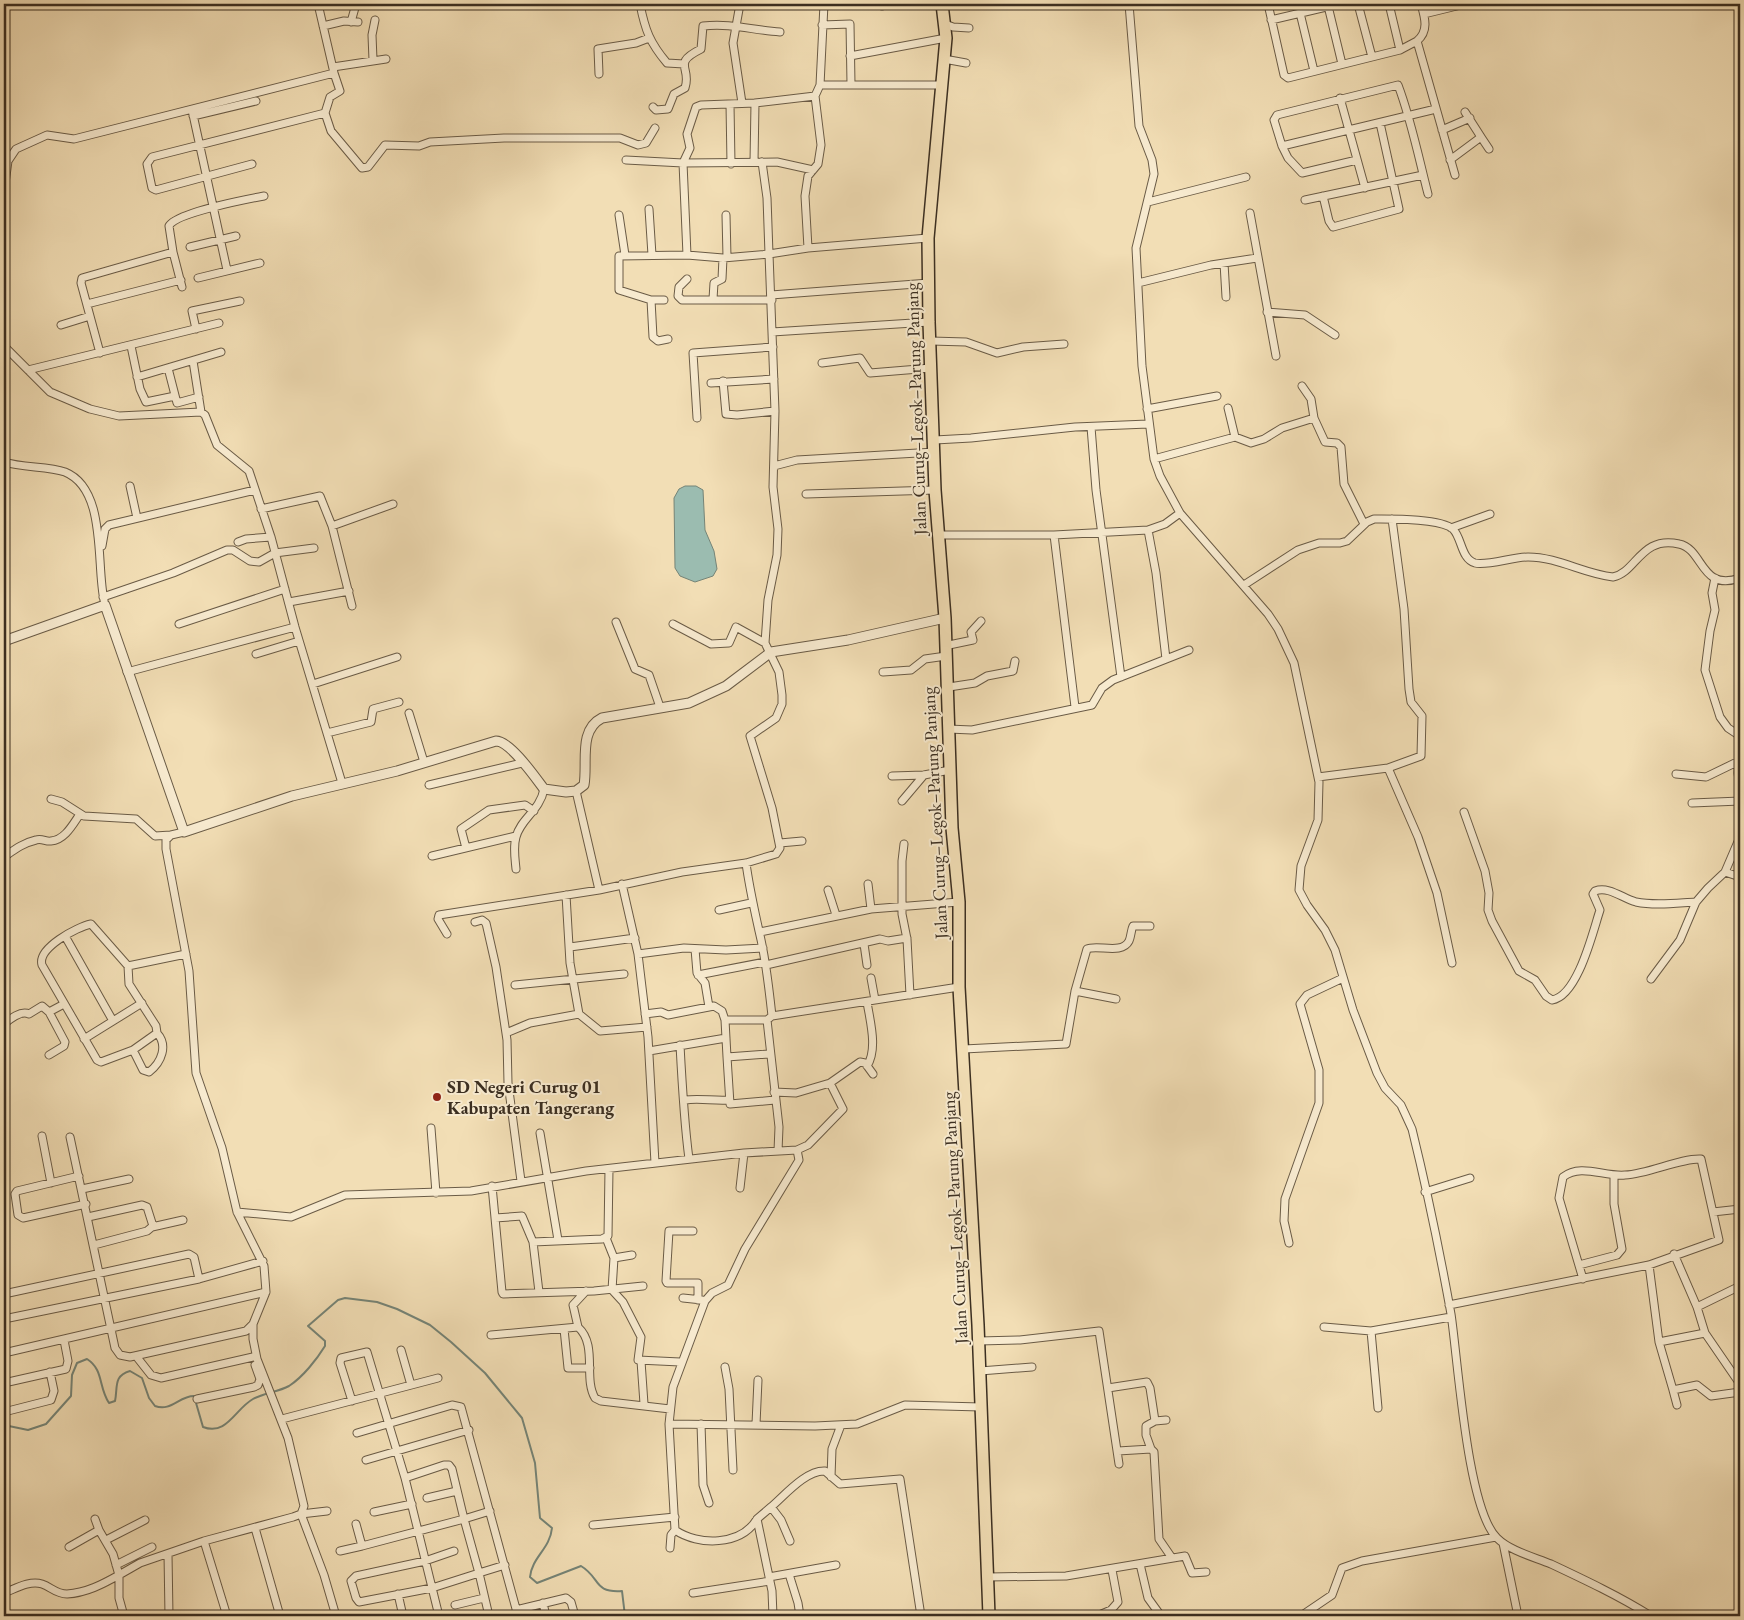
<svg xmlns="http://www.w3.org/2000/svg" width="1744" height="1620" font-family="'EB Garamond',serif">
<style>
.water{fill:#9bbcb0;stroke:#758477}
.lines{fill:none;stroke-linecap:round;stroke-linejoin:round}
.stream{stroke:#758477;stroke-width:2}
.minor-casing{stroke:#6a5b46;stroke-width:9}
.tertiary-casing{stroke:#6a5b46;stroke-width:11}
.primary-casing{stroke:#3c2f21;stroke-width:14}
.minor{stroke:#f7eacf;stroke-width:7}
.tertiary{stroke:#f7eacf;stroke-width:9}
.primary{stroke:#f2deb5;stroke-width:11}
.poi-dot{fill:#8f2418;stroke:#f7eacf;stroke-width:2}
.labels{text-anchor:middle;stroke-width:4;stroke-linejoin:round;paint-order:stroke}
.street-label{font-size:18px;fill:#3c2f21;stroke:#f7eacf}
.poi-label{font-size:18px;font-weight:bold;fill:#3c2f21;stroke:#f7eacf;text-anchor:start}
</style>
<rect width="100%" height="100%" fill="#f2deb5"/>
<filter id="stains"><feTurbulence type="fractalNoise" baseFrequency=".004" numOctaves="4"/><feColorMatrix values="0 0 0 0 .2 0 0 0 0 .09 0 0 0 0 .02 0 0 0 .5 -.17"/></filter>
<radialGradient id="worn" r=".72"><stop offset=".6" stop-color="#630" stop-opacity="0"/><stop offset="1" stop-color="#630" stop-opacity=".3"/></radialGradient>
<!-- water -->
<path class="water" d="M685,486H696L703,490L705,530L714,551L717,569L713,576L695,582L680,576L675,568L674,498L679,489Z"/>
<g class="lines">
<!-- stream -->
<path class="stream" d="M4,1425L28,1430L46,1424L71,1396L72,1375L77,1363L87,1359C104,1370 98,1386 109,1403L115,1401C118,1387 113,1376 130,1371L142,1378L149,1398L155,1406C171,1412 179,1396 194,1396L203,1427C227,1436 235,1409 253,1399C264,1393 278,1392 289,1386C303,1377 317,1359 325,1346V1341L308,1326L338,1300L345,1298L377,1302L397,1309L430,1325L451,1342L485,1373L522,1418L535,1463L540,1518L552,1528C550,1549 532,1557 530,1577L537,1583L581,1566C601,1578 593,1593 622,1591L625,1616"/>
<defs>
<path id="minor" d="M640,4C645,30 650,43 667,63L684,64
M740,4L733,43L742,103
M882,4V6
M1129,4L1139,126L1152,160L1154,174L1136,248L1142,366L1154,459L1160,476L1180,513L1268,614L1278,629L1294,663L1319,782L1318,820L1301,866L1299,890L1307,905L1325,930L1335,950L1353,1010L1377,1073L1385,1088L1401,1105L1412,1129C1427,1190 1440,1253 1451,1314C1458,1360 1467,1509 1497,1538C1510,1551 1534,1557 1551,1564C1585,1580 1619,1596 1651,1616
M1268,4L1284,75L1288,78L1400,50L1417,41
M1358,4L1372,57
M1389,4L1400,50
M1421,4C1425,18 1429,31 1417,41L1455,175
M1328,6L1342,64
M1300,13L1314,71
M1424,14L1465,4
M1271,20L1339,4
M351,22L356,4
M945,24L953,27L969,28
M822,25L850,24L851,84
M323,26L344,21L358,22
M850,56L946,38
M944,59L966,63
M373,60L372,35L375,20
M333,67L386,59
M334,73L340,91L330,97L325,113L331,131L362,168L368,167L385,145L419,146L430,142L504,138H620L638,145L646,143L655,128
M599,74L598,49L636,43L649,38
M820,85H942
M1340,98L1365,188
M730,104L731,164
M653,107L656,110L668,109L674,94L685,88C692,67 671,64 701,49L703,26C731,23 752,30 780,32
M192,110L227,270
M193,116L256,101
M1442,130L1470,118
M1481,137L1489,149
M1282,146L1288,158L1302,173L1357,160
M626,160L683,163L777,162L813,170
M1450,160L1481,137L1465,112
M754,162L755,103L815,96L820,85L824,4
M762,162L767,198L769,254L808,248L928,238
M252,164L156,190L152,188L147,164L152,157L325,113
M4,191L8,161L16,149L47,135L74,139L334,73L318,4
M1428,194C1419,159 1411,119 1398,85L1277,115L1274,120L1282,146L1436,109
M1323,196L1329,221L1333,227L1399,209L1380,123
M1305,200L1423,175
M1148,202L1246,177
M649,209L652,255
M1250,213L1276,356
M619,215L625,255
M726,215L727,257
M190,247L236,236
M808,248L805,196L808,176L818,164L821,145L815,96
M173,252L182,287
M687,255L683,163L690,148L687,134L696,107L701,105L755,103
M1224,263L1226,297
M198,278L260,263
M687,279L679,287L678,296L682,300H772
M1138,283L1211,265L1257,258
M771,295L929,283
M713,299L714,283L722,279L723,258
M651,300L653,337L658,341L668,339
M87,304L181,280
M1267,312L1305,315L1335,335
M61,325L90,316
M196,329L192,311L240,301
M772,332L929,322
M931,341L966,342L997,353L1023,347L1064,344
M4,346L50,392L90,409L119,416L201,412L205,415L217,445L249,471L271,537L295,627L342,783
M131,346L140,389L146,402L175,396
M100,353L81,283L82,278L173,252L169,226C175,213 248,199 264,196
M193,361L201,412
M822,363L860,358L870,373L931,368
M168,368L177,403L199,397
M28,370L219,323
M137,377L221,352
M723,381L726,414L737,415L775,411
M711,383L774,379
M1302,386L1311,399L1314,418
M1228,408L1235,437
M1147,409L1217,396
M697,418L693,353L773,347
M1091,427L1096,490L1121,677
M935,440L971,438L1075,427L1148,424
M1154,459L1235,437L1251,443L1264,439L1282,428L1314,418L1325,442L1337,443L1341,447L1344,484L1364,524
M4,462C23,468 48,466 65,472C107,489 96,564 104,600
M774,466L797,460L935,452
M130,486L137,518
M806,494L935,490
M261,509L320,496L332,526L393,504
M1392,519L1404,609L1409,689L1411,702L1422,716L1421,756L1388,768L1418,837L1437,893L1452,963
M332,526L352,606
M1451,528L1490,514
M1148,530L1165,524L1180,513
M939,535H1054L1148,530L1156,573L1166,659
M1054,535L1075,707
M238,542L246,539L271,537
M102,546L105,529L109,525L255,490
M1715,578L1712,593L1715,610L1710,631L1705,670L1720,717L1728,728L1740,736
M1244,585L1298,550L1319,543H1340L1347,541L1367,522L1374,519C1391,519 1440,518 1453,529C1462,538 1461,559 1475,563C1487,566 1513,557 1528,557C1558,557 1584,574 1613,577C1636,573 1641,535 1679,544C1704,549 1700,592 1740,578
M103,597L173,573L227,550H233L250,561L259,562L275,553L314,548
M289,602L349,591
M616,622L635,669L649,675L660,707
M179,624L285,589
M673,624L711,644L729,643L736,627L765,643
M946,642L949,645L973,640L971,632L981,621
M256,654L299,641
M127,672L295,627
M883,672L911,670L925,659L946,656
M313,684L397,657
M947,684L949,687L975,683L987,676L1013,671L1015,661
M409,713L424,762
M948,729L972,730L1092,705L1102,688L1113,680L1189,650
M327,733L371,722L373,709L399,702
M1740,738L1738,773L1740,787
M1676,774L1706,777L1739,761
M892,776L924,775L950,770
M1318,777L1388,768
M429,785L522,763
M576,791L599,890
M51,799L62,802L84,816L136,819L155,836L171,835
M902,801L924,775
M1692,803L1740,801
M1464,812L1485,871L1489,893L1488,910L1492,921L1519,971L1535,980L1546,996L1552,1000C1578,996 1593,931 1600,910L1593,894L1595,891C1609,886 1622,898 1636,902C1655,906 1677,903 1696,902
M184,832L171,835L166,840V849L189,971L196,1073L222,1148L237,1212L264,1266L266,1292L253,1324V1339L257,1359L288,1438L304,1506L301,1514L293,1517L204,1541L227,1616
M780,843L802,841
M904,844L902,861V914L907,939L910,995
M466,848L461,829L489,810L525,805L534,811
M432,856L516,836
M4,857C14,850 23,843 36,840C42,838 46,842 51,841C65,840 73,824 80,814
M746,863C749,886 754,908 759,931C766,959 769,988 772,1016
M516,869C515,858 513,847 516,837C521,818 540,811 544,789
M1725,872L1740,877
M622,884L638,954
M868,884L871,909
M828,890L836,915
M566,895L570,963L579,1014L600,1031L647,1027
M719,910L751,903
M475,922L482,920L486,923L496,967L507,1040L508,1083L521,1181
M760,932L871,909L959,902
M447,934L438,919L439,915L599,890L682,872L746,863L776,854L780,848L772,808L750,736L776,718L782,704V695L779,672L765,643L768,600L777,555L778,529L773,487L775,411L769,254L723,258L687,255L619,256V290L651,300H664
M65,936L113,1021
M864,944L867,965
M570,947L635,938
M695,949L697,973L705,983L709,1007
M766,965L880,939L888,941L907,938
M128,966L129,984L156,1026L157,1033L133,1050L101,1062L97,1060L42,965C37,948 77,927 91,924L128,966L186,954
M698,975L765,962
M871,978L875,1000
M1651,979L1680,940L1696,902L1708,888L1725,872L1740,837
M515,985L624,974
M1075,991L1116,999
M645,1014L661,1012L668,1015L714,1006L722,1011L725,1020
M767,1020L779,1127L778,1151
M4,1024C10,1019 21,1010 29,1014L42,1006L49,1012L64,1004
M506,1033L530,1023L579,1014
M84,1039L142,1003
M680,1045C682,1083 684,1121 689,1159
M964,1049L1066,1044L1075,991L1087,949C1097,944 1122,955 1129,941C1131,937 1131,930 1133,926H1150
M133,1050L143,1070L149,1072C162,1062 168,1045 157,1033
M649,1051L726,1038
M769,1054L727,1057L725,1020H767L772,1016L959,987
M49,1055L64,1046L65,1042L49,1012
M727,1057L730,1104L775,1100
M867,1066C878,1049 870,1021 867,1002
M774,1092L796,1093L830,1083L860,1062L865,1063L873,1074
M685,1100C700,1098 713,1101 729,1100
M431,1128L436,1193
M540,1133L558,1240
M42,1136L51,1183
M70,1137L115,1348L120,1355L130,1357L246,1331L253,1324
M655,1163L648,1037L638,954L684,948L726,950L763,948
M79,1176L17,1191L15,1194L18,1215L23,1218L86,1204
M492,1186L502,1292L503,1294L594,1291L643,1286
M740,1188L744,1153
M82,1189L129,1179
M1425,1192L1470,1178
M237,1212L291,1217L345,1195L471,1191L586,1171L744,1153L797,1150L808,1145L843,1109L830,1083
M1713,1212L1740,1209
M88,1217L142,1205L147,1207L153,1226L147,1231L94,1245
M495,1218L522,1216L533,1242
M152,1227L183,1220
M693,1231H669L666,1281L667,1283H698V1300
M606,1238L614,1258L612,1290L623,1302L641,1337L638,1360L680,1362
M1289,1243L1284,1221L1285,1199L1319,1103V1070L1300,1004L1307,995L1343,978
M1674,1254L1697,1307L1705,1333L1740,1384
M614,1258L632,1255
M1579,1265L1617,1255L1622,1249L1614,1204V1175
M1649,1265L1659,1342L1673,1390L1697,1385L1711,1396L1740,1392
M539,1292L533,1242L602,1239L608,1236L609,1169
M4,1294L189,1254L194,1257L199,1279
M683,1298L702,1300
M1449,1305L1649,1265L1719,1240L1701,1159C1680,1158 1649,1174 1625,1175C1604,1177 1581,1163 1563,1177L1559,1198L1583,1279
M1697,1307L1740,1286
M4,1319L199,1279L263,1261
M578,1327L573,1305L586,1291
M1324,1327L1371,1331L1451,1317
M564,1329L568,1368H590
M1371,1331L1378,1408
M491,1335L578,1327C598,1345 583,1378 595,1398L601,1401L670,1409
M979,1341L1020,1340L1099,1331L1119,1464
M1659,1342L1705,1333
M401,1350L411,1385
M4,1353L266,1292
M136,1356L151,1375L161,1378L253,1357
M641,1361L644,1404
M725,1367L729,1389L733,1470
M980,1371L1032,1367
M4,1383L66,1369L68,1361L64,1340
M1108,1388L1147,1382L1150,1388L1155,1421
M1673,1390L1677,1405
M197,1399L254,1387L258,1385L260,1379L255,1365
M352,1401L340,1363L341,1358L367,1352L405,1478L439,1616
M4,1412L51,1400L54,1391L50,1372
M282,1419L438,1378
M669,1424L815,1426L857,1424L905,1405L981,1407
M701,1424L703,1485L709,1503
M756,1424L758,1380
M357,1433L452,1405L461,1407L518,1616
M1151,1449L1146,1435V1426L1155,1421L1166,1420
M1118,1451L1151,1449L1154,1452L1159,1539L1172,1558
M366,1460L469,1430
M831,1477L832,1449L841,1425
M405,1478L444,1465H449L452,1469L464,1519L490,1511
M427,1498L457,1491
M771,1507C785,1495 806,1470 825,1471L840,1484L900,1479L921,1616
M327,1511L301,1514L324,1575L336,1616
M374,1512L412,1504
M95,1519L99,1530
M757,1519L771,1507L781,1520L790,1541
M356,1524L362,1546L464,1519L479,1573L432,1588L359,1602L356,1598L351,1581L356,1576L425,1561L454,1551
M593,1525L675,1517
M255,1528L280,1616
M106,1540L145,1520
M1503,1543L1518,1616
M670,1548L671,1535L675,1530
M340,1551L362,1546
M168,1554L169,1616
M1140,1564L1148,1598L1161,1616
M116,1565L152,1547
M789,1574L798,1603L800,1616
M769,1577L836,1565
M988,1577L1066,1576L1185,1556L1192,1573L1206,1572
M4,1593C15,1589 29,1580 42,1584C51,1587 56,1594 67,1594C86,1593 103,1584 119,1575L113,1554L99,1530L69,1547
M693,1593L770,1581
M398,1594L403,1616
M543,1603L546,1616
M455,1605L484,1598
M516,1610L566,1598L571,1602L575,1616
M124,1616L119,1598V1575L140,1563L204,1541
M489,1616L479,1573L505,1565
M773,1616L772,1591L757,1519C741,1546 698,1546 675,1530L669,1424L673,1387L705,1301L712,1293L728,1285L745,1249L796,1165L799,1160L797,1150
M1097,1616L1111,1610L1118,1602L1112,1570
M1301,1616L1332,1595L1342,1568L1362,1561L1496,1537"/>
<path id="tertiary" d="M4,641L105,605L184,832L292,796L397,771L496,741C510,741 535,777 544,789L566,792L576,791L584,785C588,763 578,730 602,718L689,703L726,686L771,652L848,640L945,618"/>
<path id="primary" d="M942,4L946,38L928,238L929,322L935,490L945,618L952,828L959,902V987L978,1325L989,1616"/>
</defs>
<!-- minor casing -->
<use href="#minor" class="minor-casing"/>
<!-- tertiary casing -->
<use href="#tertiary" class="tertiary-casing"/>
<!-- primary casing -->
<use href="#primary" class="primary-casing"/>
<!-- minor -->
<use href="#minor" class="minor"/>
<!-- tertiary -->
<use href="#tertiary" class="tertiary"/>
<!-- primary -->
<use href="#primary" class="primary"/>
</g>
<!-- markers -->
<circle class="poi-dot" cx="437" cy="1097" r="5"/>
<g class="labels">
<!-- street labels -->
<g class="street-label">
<text transform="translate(916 409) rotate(-92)" y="6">Jalan Curug–Legok–Parung Panjang</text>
<text transform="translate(935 813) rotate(-93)" y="6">Jalan Curug–Legok–Parung Panjang</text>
<text transform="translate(955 1218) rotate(-93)" y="6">Jalan Curug–Legok–Parung Panjang</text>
</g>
<!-- poi labels -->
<g class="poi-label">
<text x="447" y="1093">SD Negeri Curug 01<tspan x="447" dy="21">Kabupaten Tangerang</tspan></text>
</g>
</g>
<!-- margin -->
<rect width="1744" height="1620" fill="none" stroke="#f2deb5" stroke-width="20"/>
<rect x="5" y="5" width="1734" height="1610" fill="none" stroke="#3c2f21" stroke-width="2.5"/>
<rect x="10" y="10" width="1724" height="1600" fill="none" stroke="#3c2f21"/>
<rect width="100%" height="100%" filter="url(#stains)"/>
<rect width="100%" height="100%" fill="url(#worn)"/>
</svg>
